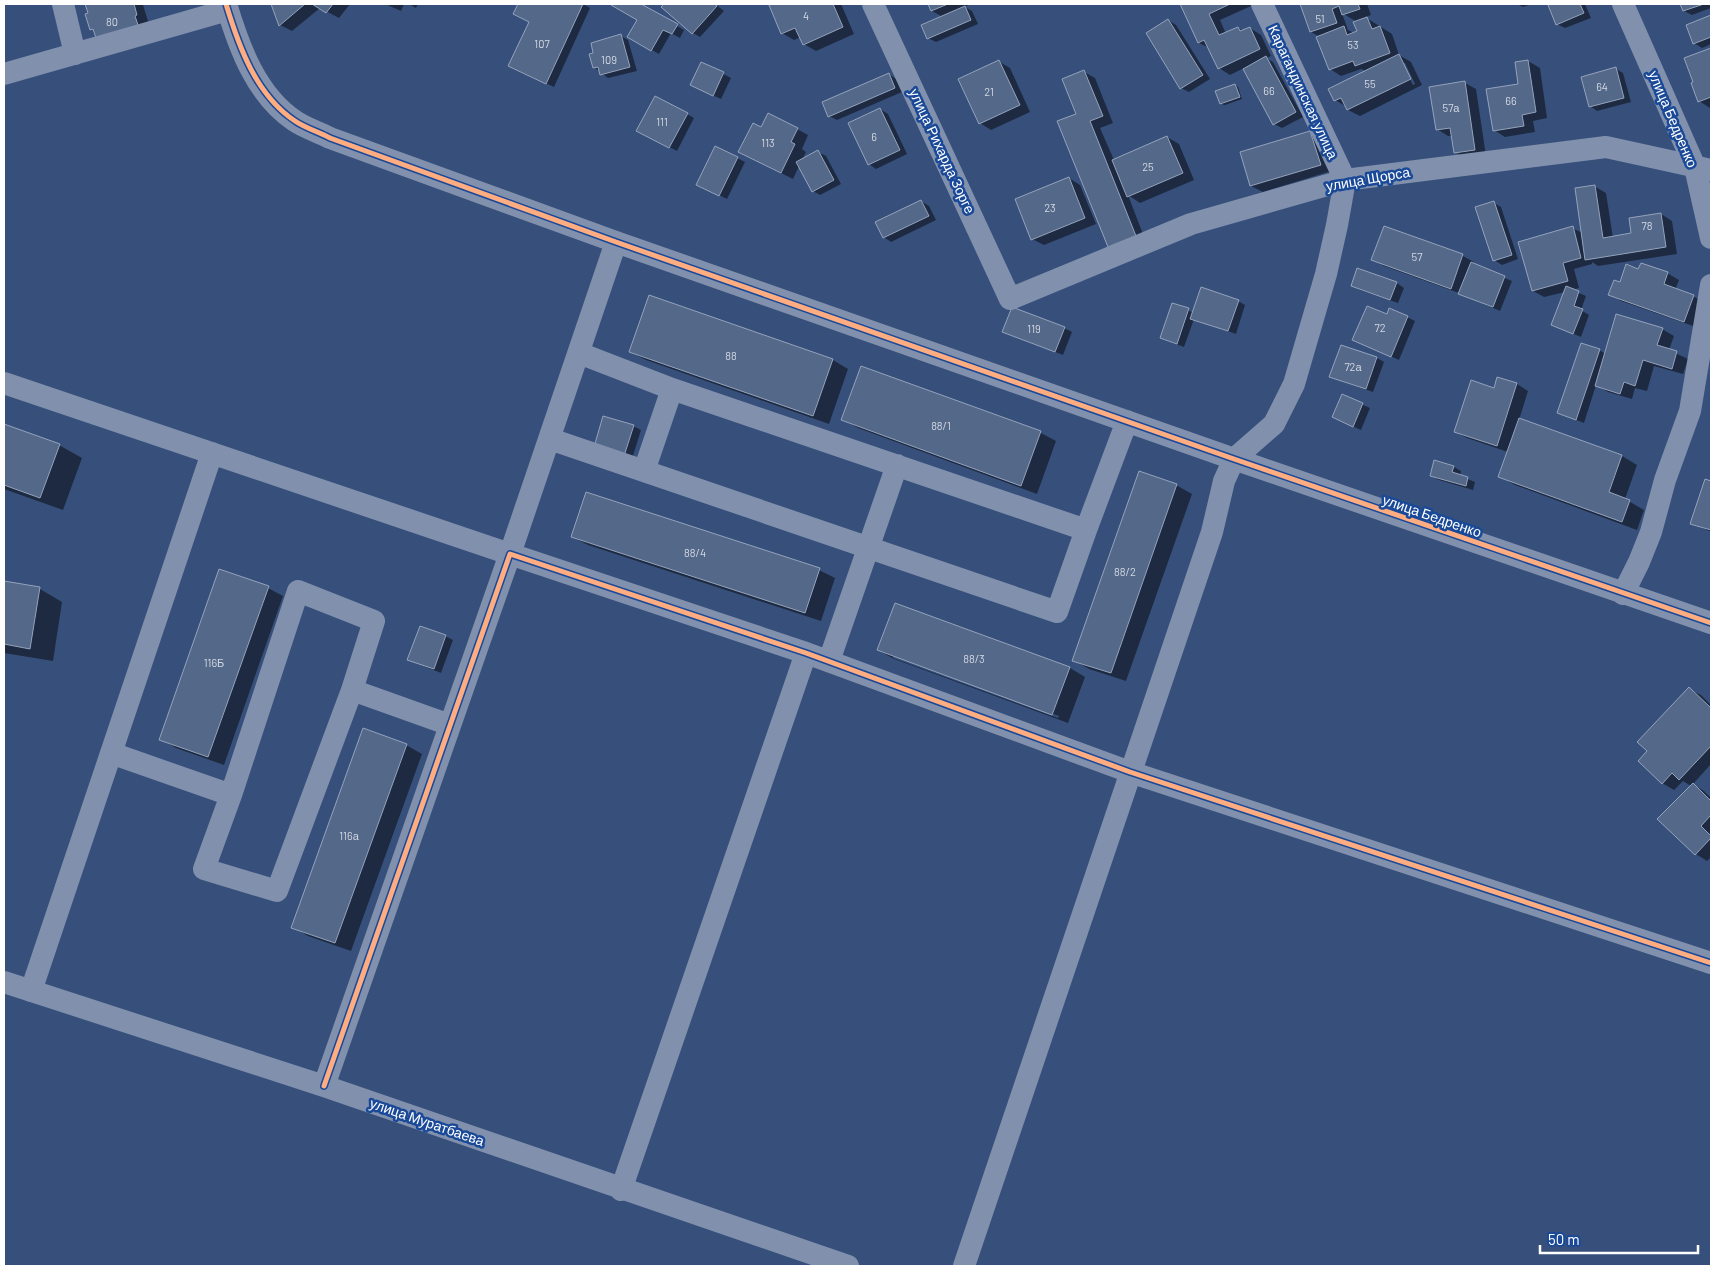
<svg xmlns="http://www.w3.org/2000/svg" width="1715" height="1270" font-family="Barlow,sans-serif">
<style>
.shadow{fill:#0007;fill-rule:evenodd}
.building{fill:#54688a;stroke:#95a3bb}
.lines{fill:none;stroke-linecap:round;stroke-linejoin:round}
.minor{stroke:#8191ad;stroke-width:22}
.cycleway-casing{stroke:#1a4998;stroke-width:8}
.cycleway{stroke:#ffac80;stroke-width:5}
.labels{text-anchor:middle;stroke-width:5;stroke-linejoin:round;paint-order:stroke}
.number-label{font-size:11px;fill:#d4d9e2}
.street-label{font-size:14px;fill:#fff;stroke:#1a4998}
</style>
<rect width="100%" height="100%" fill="#37507b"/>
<!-- shadow -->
<path class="shadow" d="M86,4H141L143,5L148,21L149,34L95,31L91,29Z
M272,4H350L339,18L320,8L292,31L280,25Z
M385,4H404L401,11Z
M409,4H418L416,8Z
M519,4H583L590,8L554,87L517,70L531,22L514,13Z
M613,4H638L684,30L680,38L671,33L659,54L629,37L639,19Z
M666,4H715L724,11L700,37L693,33L663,7Z
M776,4H841L854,34L816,51L804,44L801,37L794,40L782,33L771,6Z
M929,4H970L965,7L972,11L978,24L936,42L928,38L943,17L932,11Z
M1181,4H1250L1251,6L1220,20L1226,34L1238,28L1244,31L1250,28L1261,35L1271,56L1266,58L1273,62L1303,117L1282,128L1274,124L1244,68L1230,75L1219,68L1209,48L1199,43Z
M1301,4H1367L1371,15L1365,17L1392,34L1399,55L1411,62L1422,85L1360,116L1348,110L1347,107L1335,100L1366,71L1361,69L1341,76L1330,69L1320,37L1311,32ZM1342,13L1357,22L1358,32L1354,33L1348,30ZM1402,63H1405L1415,84L1413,85Z
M1517,4H1531L1523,7Z
M1555,4H1585L1591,18L1565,28L1557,24L1550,6Z
M1681,4H1711V8L1692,15L1684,11Z
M1711,17V44L1702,48L1694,43L1687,26Z
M1168,20L1176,25L1210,79L1189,92L1181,88Z
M621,36L628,40L637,71L608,78L594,67L595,53Z
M1711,49V108H1710L1699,101L1694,83L1686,59Z
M998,61L1010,68L1030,112L991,130L980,123Z
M1528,61L1540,68L1547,118L1533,121L1535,132L1505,137L1494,130L1520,85Z
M702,63L731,78L721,99L699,89Z
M1616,69L1623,73L1631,102L1597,111L1590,106Z
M1084,72L1095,78L1113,123L1100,128L1114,160L1167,137L1179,144L1194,180L1140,203L1128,195L1146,242L1120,253L1078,114Z
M889,74L896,79L902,92L837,120L829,116Z
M1465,83L1476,89L1486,156L1467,159L1455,152L1453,136H1448L1437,129Z
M1235,85L1238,87L1242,99L1225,105L1221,104L1217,92Z
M880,109L888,114L907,154L876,169L869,164Z
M687,114L694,118L677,151L645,134Z
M762,129H797L808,135L802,149L806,152L802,160L818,152L826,156L841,184L820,195L813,191L799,166L793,179L751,158Z
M1310,132L1331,171L1263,192L1251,186Z
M716,147L745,162L727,199L705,188Z
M1069,178L1080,185L1096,224L1044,245L1032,239Z
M1594,186L1606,193L1613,238L1633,235L1661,214L1672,221L1677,254L1598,266L1592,262V264L1574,269L1579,288L1572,290L1586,296L1581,310L1589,315L1581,337L1553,325L1565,292L1544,297L1533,291L1572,228L1583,233Z
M921,201L929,206L936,220L891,242L884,237Z
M1494,203L1501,207L1518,259L1502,265L1494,260Z
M1385,227L1463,256L1474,262L1473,265L1512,281L1500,311L1459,293L1384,266L1373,259Z
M1358,269L1397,283L1404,288L1398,303L1360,290L1352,285Z
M1639,271L1667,273L1679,280L1675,290L1693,296L1705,303L1696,327L1621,301L1610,294L1620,284Z
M650,297L833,360L848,369L829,424L646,360L630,352Z
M1238,301L1245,305L1236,334L1194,319L1184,347L1161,338L1188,310L1193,313Z
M1407,317L1415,321L1399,360L1354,340Z
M1064,328L1072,332L1063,355L1004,332Z
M1662,329L1674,336L1669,350L1688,359L1683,374L1654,366L1647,391L1635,388L1632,399L1608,392L1596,385L1584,423L1559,413L1599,350L1606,354Z
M1377,358L1384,362L1373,392L1338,380L1331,376Z
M862,368L1041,433L1056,441L1037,494L858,428L842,419Z
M1498,378L1517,384L1528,391L1519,420L1622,456L1637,465L1625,499L1644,510L1637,530L1515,485L1499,476L1508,452L1467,438L1455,432L1494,389Z
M1343,396L1370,408L1361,430L1341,421Z
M4,425L59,445L82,458L63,510L4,489Z
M633,426L641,430L632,459L595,446Z
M1435,462L1454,467L1461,471L1460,476L1475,482L1473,490L1439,480L1431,476Z
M1705,480L1711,482V532L1692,523Z
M1176,485L1192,494L1126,681L1089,669L1074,660Z
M572,537L819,570L835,578L821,621L588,545Z
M4,583L40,589L62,602L53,661L4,653Z
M268,588L283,596L224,765L176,748L161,739Z
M896,604L1070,668L1085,677L1068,723L894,659L878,650ZM893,655L1059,716L1058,718L893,658Z
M445,636L453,640L441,673L409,660Z
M1689,689L1701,695L1711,705V764L1693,784L1704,791L1711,798V857L1707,861L1696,854L1659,819L1691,786L1683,781L1674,790L1662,783Z
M406,745L422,754L351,951L308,936L293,927Z"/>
<!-- building -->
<path class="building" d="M85,4H134L137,15L135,16L139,28L97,41L93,29L90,30L85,14L88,13Z
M271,4H305L279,26Z
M312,4H333L326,13Z
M518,4H583L546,84L508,66L529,22L513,14Z
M612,4H641L678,24L672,34L663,30L651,51L627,37L637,20L611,5Z
M664,4H714L717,6L692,34L661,7Z
M773,4H833L843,27L803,45L795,28L781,34L769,5Z
M928,4H948L931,11Z
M1180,4H1230L1209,14L1219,35L1238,27L1240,31L1250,27L1260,49L1218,69L1204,40L1198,43Z
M1300,4H1358L1360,9L1342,15L1339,6L1332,9L1337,23L1310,32Z
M1552,4H1580L1584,13L1556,25L1548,5Z
M1680,4H1704L1683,11Z
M965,6L971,20L927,39L921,25Z
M1711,15V37L1693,44L1686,25Z
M1367,17L1372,29L1380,26L1390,53L1355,66L1353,61L1329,70L1316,37L1344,26L1347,35L1357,31L1353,22Z
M1168,19L1203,75L1180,89L1146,33Z
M621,34L630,67L600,75L598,67L593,68L589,54L593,53L591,43Z
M1711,48V97L1698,102L1691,83L1693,82L1684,58Z
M1399,54L1411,79L1347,110L1341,98L1334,101L1328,89Z
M1266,56L1296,112L1273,125L1243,69Z
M999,60L1020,105L979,124L958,79Z
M1528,60L1536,112L1522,115L1524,126L1493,131L1486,89L1518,84L1515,62Z
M701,62L724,72L713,96L690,85Z
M1616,67L1624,98L1589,107L1581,77Z
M1084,70L1103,116L1090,121L1136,236L1108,247L1057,121L1076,114L1062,79Z
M889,73L895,88L828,117L822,102Z
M1465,81L1475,150L1454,153L1450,128L1436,130L1429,87Z
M1235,84L1240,97L1220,104L1215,91Z
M655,96L688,113L669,148L636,131Z
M880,108L900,150L868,165L848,123Z
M768,113L798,128L791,142L795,144L781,173L738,152L753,123L761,127Z
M1310,131L1321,165L1250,186L1240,152Z
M1167,136L1183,173L1127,197L1112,160Z
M715,146L738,157L719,196L696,185Z
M818,150L834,180L812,192L796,162Z
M1069,177L1085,218L1031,240L1015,199Z
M1595,185L1603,238L1631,233L1629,218L1661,213L1666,247L1585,260L1575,188Z
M921,200L929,216L883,238L875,222Z
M1494,201L1512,255L1493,261L1475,207Z
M1384,226L1463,254L1451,289L1371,260Z
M1573,226L1581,258L1563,263L1568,281L1532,291L1518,242Z
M1471,262L1505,276L1493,307L1458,294Z
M1641,263L1668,272L1664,284L1694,295L1684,322L1608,295L1614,280L1620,282L1626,264L1638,269Z
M1357,268L1397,282L1390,300L1351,286Z
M1566,286L1579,291L1574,306L1583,309L1573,334L1551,325Z
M1201,287L1239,300L1228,331L1190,319Z
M649,295L833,359L813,416L629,352Z
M1172,303L1189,308L1177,344L1160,338Z
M1367,306L1387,314L1389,308L1408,316L1391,357L1352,340Z
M1012,307L1065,327L1055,352L1002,332Z
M1616,314L1663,328L1657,345L1677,351L1672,369L1643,360L1635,386L1624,382L1620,394L1595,386Z
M1581,343L1600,349L1576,420L1557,413Z
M1341,345L1377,357L1366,389L1329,377Z
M861,366L1041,431L1021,486L841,420Z
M1497,377L1517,383L1497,446L1454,432L1471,380L1494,388Z
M1342,394L1363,403L1353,427L1332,417Z
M603,416L634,425L624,456L594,447Z
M1519,418L1622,455L1609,492L1630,500L1622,522L1498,477Z
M4,424L60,444L40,498L4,485Z
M1434,460L1454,466L1452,472L1468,477L1466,486L1430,476Z
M1139,471L1177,484L1111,673L1072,661Z
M1705,479L1711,481V530L1690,524Z
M586,492L820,568L805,613L571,537Z
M219,569L269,586L208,757L159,740Z
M4,581L40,587L30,649L4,644Z
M895,603L1070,667L1052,715L877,650Z
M420,626L446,635L434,669L407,660Z
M1689,687L1711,708V746L1679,780L1672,773L1662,784L1638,761L1647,751L1637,742Z
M363,728L407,744L335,943L291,928Z
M1693,783L1711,801V815L1701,826L1711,836V838L1695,855L1657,819Z"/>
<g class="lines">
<!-- minor -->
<path class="minor" d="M63,4L75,54
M226,4C239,47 256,95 295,121C305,128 319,132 330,138L616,242L1234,459L1711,623
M873,4L1010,299L1191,224L1345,180L1606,147L1711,170
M1623,4L1695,167L1711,238
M4,74L228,10
M579,353L672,389
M4,383L510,554L616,242
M550,439L644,471
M1086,530L672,389L644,471L1057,612L1086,530L1127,421
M1623,594L1639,562L1651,532L1665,480L1690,411L1711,285
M829,661L897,465
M111,753L231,795L204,869L277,891L352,690L450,725
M231,795L298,591L374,621L352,690
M4,982L324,1086L848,1266
M31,991L212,453
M324,1086L510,554L806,653L1130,772L1711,963
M621,1190L806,653
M964,1266L1212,532L1224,481L1234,459L1274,424L1294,384L1326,274L1337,225L1345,180L1262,4"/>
<defs>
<path id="cycleway" d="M226,4C239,47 256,95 295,121C305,128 319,132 330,138L616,242L1234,459L1711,623
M324,1086L510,554L806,653L1130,772L1711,963"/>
</defs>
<!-- cycleway casing -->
<use href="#cycleway" class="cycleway-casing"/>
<!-- cycleway -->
<use href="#cycleway" class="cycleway"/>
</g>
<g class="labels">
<!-- number labels -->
<g class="number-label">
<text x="806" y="20">4</text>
<text x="1320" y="23">51</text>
<text x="112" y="26">80</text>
<text x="542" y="48">107</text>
<text x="1353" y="49">53</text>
<text x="609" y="64">109</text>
<text x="1370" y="88">55</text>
<text x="1602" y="91">64</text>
<text x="1269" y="95">66</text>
<text x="989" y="96">21</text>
<text x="1511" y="105">66</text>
<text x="1451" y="112">57а</text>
<text x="662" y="126">111</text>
<text x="874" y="141">6</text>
<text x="768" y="147">113</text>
<text x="1148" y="171">25</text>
<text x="1050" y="212">23</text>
<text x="1647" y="230">78</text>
<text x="1417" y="261">57</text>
<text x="1380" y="332">72</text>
<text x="1034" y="333">119</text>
<text x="731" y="360">88</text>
<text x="1353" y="371">72а</text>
<text x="941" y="430">88/1</text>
<text x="695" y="557">88/4</text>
<text x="1125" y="576">88/2</text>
<text x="974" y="663">88/3</text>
<text x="214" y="667">116Б</text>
<text x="349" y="840">116а</text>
</g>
<!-- street labels -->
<g class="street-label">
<text transform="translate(1303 92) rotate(65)" y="5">Карагандинская улица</text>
<text transform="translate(1673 119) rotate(67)" y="5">улица Бедренко</text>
<text transform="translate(942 151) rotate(65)" y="5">улица Рихарда Зорге</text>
<text transform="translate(1368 179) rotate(-10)" y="5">улица Щорса</text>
<text transform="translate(1432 516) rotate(19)" y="5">улица Бедренко</text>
<text transform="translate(427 1122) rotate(19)" y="5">улица Муратбаева</text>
</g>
</g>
<!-- border -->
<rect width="1715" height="1270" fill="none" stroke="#ffffff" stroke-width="10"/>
<!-- scale -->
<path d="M1540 1245v8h158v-8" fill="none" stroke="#ffffff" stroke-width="2.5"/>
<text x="1548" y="1245" font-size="15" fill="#ffffff" stroke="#1a4998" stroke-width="4" paint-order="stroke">50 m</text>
</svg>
